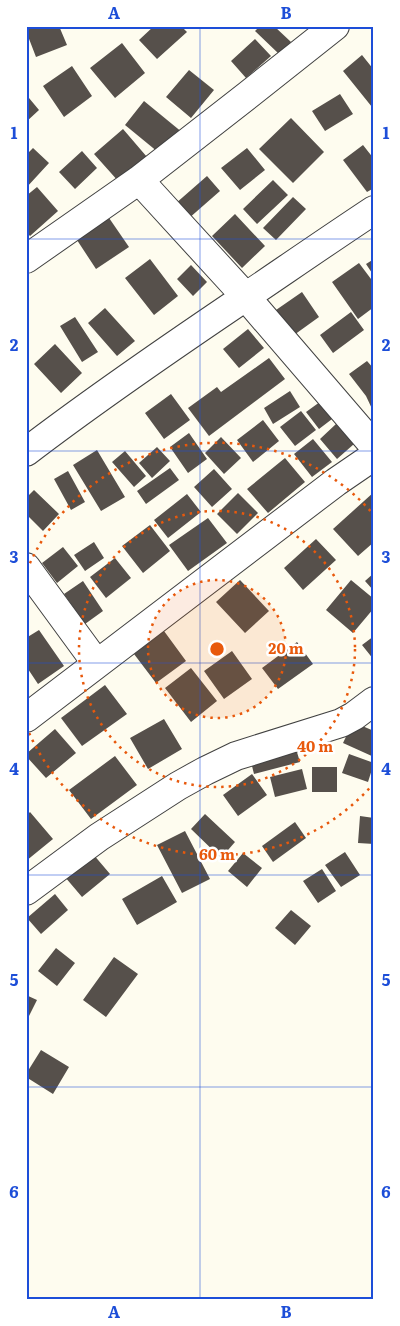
<svg xmlns="http://www.w3.org/2000/svg" width="400" height="1326" font-family="Literata,serif">
<style>
.building{fill:#56504b}
.lines{fill:none;stroke-linecap:round;stroke-linejoin:round}
.minor-casing{stroke:#414141;stroke-width:30}
.minor{stroke:#fff;stroke-width:28}
.grid{fill:none;stroke:#1d4ed8;stroke-width:1;stroke-opacity:0.55}
.ring{fill:none;stroke:#e8590c;stroke-width:2.5;stroke-dasharray:2.5 5}
.centre{fill:#e8590c;stroke:#fff;stroke-width:2.5}
.ring-label{font-size:15px;text-anchor:middle;font-weight:bold;fill:#e8590c;stroke:#fff;stroke-width:5;stroke-linejoin:round;paint-order:stroke}
.neatline{fill:none;stroke:#1d4ed8;stroke-width:2}
.grid-label{font-size:16px;text-anchor:middle;font-weight:bold;fill:#1d4ed8}
</style>
<rect width="100%" height="100%" fill="#fefcef"/>
<!-- building -->
<path class="building" d="M31,26H59L67,45L36,57L26,31V28Z
M154,26H181L187,32L157,59L139,40Z
M260,26H274L291,42L279,54L255,31Z
M255,39L271,56L246,78L231,61Z
M122,43L145,73L115,98L90,68Z
M362,55L374,70V106L372,107L343,71Z
M72,66L92,96L64,117L43,86Z
M189,70L214,90L191,118L166,97Z
M340,94L353,114L325,131L312,111Z
M29,98L39,110L26,122V101Z
M144,101L183,133L164,157L125,125Z
M291,118L324,152L293,183L259,149Z
M123,129L147,157L119,182L94,154Z
M363,145L374,159V188L367,192L343,160Z
M33,148L49,163L26,188V155Z
M247,148L265,170L240,190L221,168Z
M82,151L97,168L75,189L59,172Z
M207,176L220,191L188,219L175,204Z
M273,180L288,195L257,224L243,209Z
M37,187L58,211L30,236L26,232V196Z
M293,197L306,209L276,240L263,228Z
M235,214L265,246L242,268L212,236Z
M107,215L129,247L96,269L75,237Z
M150,259L178,296L154,315L125,278Z
M374,259V276L366,264Z
M359,263L374,283V307L358,319L332,282Z
M191,265L207,282L193,296L177,279Z
M302,292L319,317L294,335L276,310Z
M105,308L135,341L117,356L88,323Z
M351,312L364,330L333,353L320,335Z
M75,317L98,352L82,362L60,326Z
M248,329L264,348L239,368L223,349Z
M55,344L82,373L61,393L34,364Z
M269,358L285,379L209,436L188,408L217,387L221,392Z
M367,361L374,369V413L366,396L349,374Z
M290,391L300,407L273,424L264,408Z
M171,394L190,420L164,439L145,413Z
M324,399L336,416L319,429L306,412Z
M301,411L316,430L295,446L280,427Z
M263,420L279,441L253,462L237,440Z
M336,424L354,444L337,459L320,439Z
M189,433L207,459L188,473L170,447Z
M221,437L241,458L224,474L205,453Z
M313,439L332,462L312,477L294,454Z
M157,447L170,461L152,478L139,463Z
M97,450L125,497L101,511L73,465Z
M125,451L146,476L134,487L112,462Z
M285,458L305,482L268,513L247,489Z
M170,468L179,480L146,504L137,491Z
M214,469L232,489L212,507L194,487Z
M68,471L85,502L71,510L54,479Z
M34,490L59,514L43,531L26,514V498Z
M374,492V542L358,556L333,529Z
M238,493L258,513L237,534L217,514Z
M187,494L201,512L168,538L154,520Z
M208,518L227,543L188,571L169,545Z
M150,525L170,551L143,573L122,546Z
M316,539L336,560L303,590L284,568Z
M94,542L104,558L85,571L74,555Z
M63,547L78,566L57,583L42,563Z
M115,558L131,578L106,598L90,577Z
M374,573V591L365,581Z
M240,580L269,611L245,633L216,602Z
M351,580L374,599V608L353,633L326,610Z
M83,581L103,611L85,624L64,594Z
M39,630L64,666L38,684L26,666V638Z
M164,631L186,661L156,683L134,654Z
M374,636V660L362,645Z
M297,642L313,664L278,689L262,668Z
M232,651L252,679L224,699L204,671Z
M191,668L217,701L191,722L165,688Z
M105,685L127,714L82,746L61,718Z
M164,719L182,749L148,769L130,738Z
M353,722L374,731V757L343,743Z
M55,729L76,753L46,778L26,756V754Z
M296,749L300,762L254,774L251,762Z
M349,754L374,763L368,782L342,773Z
M115,756L137,785L91,819L69,790Z
M312,767H337V792H312Z
M302,769L307,789L275,797L270,777Z
M252,774L267,795L238,816L223,795Z
M30,812L53,839L26,861V816Z
M205,814L235,842L221,858L191,829Z
M360,816L374,818V844L358,843Z
M295,822L306,838L273,862L262,846Z
M185,831L210,879L182,893L157,845Z
M345,852L360,875L341,887L325,865Z
M243,853L262,868L247,887L228,871Z
M93,854L110,874L82,897L65,877Z
M322,869L336,891L318,903L303,881Z
M162,876L177,902L137,925L122,899Z
M55,894L68,910L41,934L27,918Z
M291,910L311,926L295,945L275,928Z
M56,948L75,963L57,986L38,971Z
M114,957L138,974L106,1017L83,1000Z
M26,995L37,1000L26,1022Z
M41,1050L69,1067L53,1094L26,1077V1074Z"/>
<g class="lines">
<defs>
<path id="minor" d="M139,180L246,297L374,446
M26,259L139,180L248,95L335,26
M26,452C94,400 164,352 235,304C281,273 327,241 374,210
M26,567L97,664
M26,718L336,482L374,456
M26,891L99,837L178,786L205,771L236,756L341,723L354,716L374,701"/>
</defs>
<!-- minor casing -->
<use href="#minor" class="minor-casing"/>
<!-- minor -->
<use href="#minor" class="minor"/>
</g>
<!-- grid -->
<path class="grid" d="M200,26V1300M26,239H374M26,451H374M26,663H374M26,875H374M26,1087H374"/>
<!-- distance rings -->
<circle cx="217" cy="649" r="69" fill="#e8590c" fill-opacity=".12"/>
<g class="ring">
<circle cx="217" cy="649" r="69"/>
<circle cx="217" cy="649" r="138"/>
<path d="M374 783A206 206 0 0 1 27 728M27 570A206 206 0 0 1 374 515"/>
</g>
<circle cx="217" cy="649" r="8" class="centre"/>
<g class="ring-label">
<text x="286" y="654">20 m</text>
<text x="315" y="752">40 m</text>
<text x="217" y="860">60 m</text>
</g>
<!-- border -->
<rect width="400" height="1326" fill="none" stroke="#ffffff" stroke-width="55"/>
<rect x="28" y="28" width="344" height="1270" class="neatline"/>
<g class="grid-label">
<text x="114" y="19">A</text>
<text x="286" y="19">B</text>
<text x="14" y="139">1</text>
<text x="386" y="139">1</text>
<text x="14" y="351">2</text>
<text x="386" y="351">2</text>
<text x="14" y="563">3</text>
<text x="386" y="563">3</text>
<text x="14" y="775">4</text>
<text x="386" y="775">4</text>
<text x="14" y="986">5</text>
<text x="386" y="986">5</text>
<text x="14" y="1198">6</text>
<text x="386" y="1198">6</text>
<text x="114" y="1318">A</text>
<text x="286" y="1318">B</text>
</g>
</svg>
